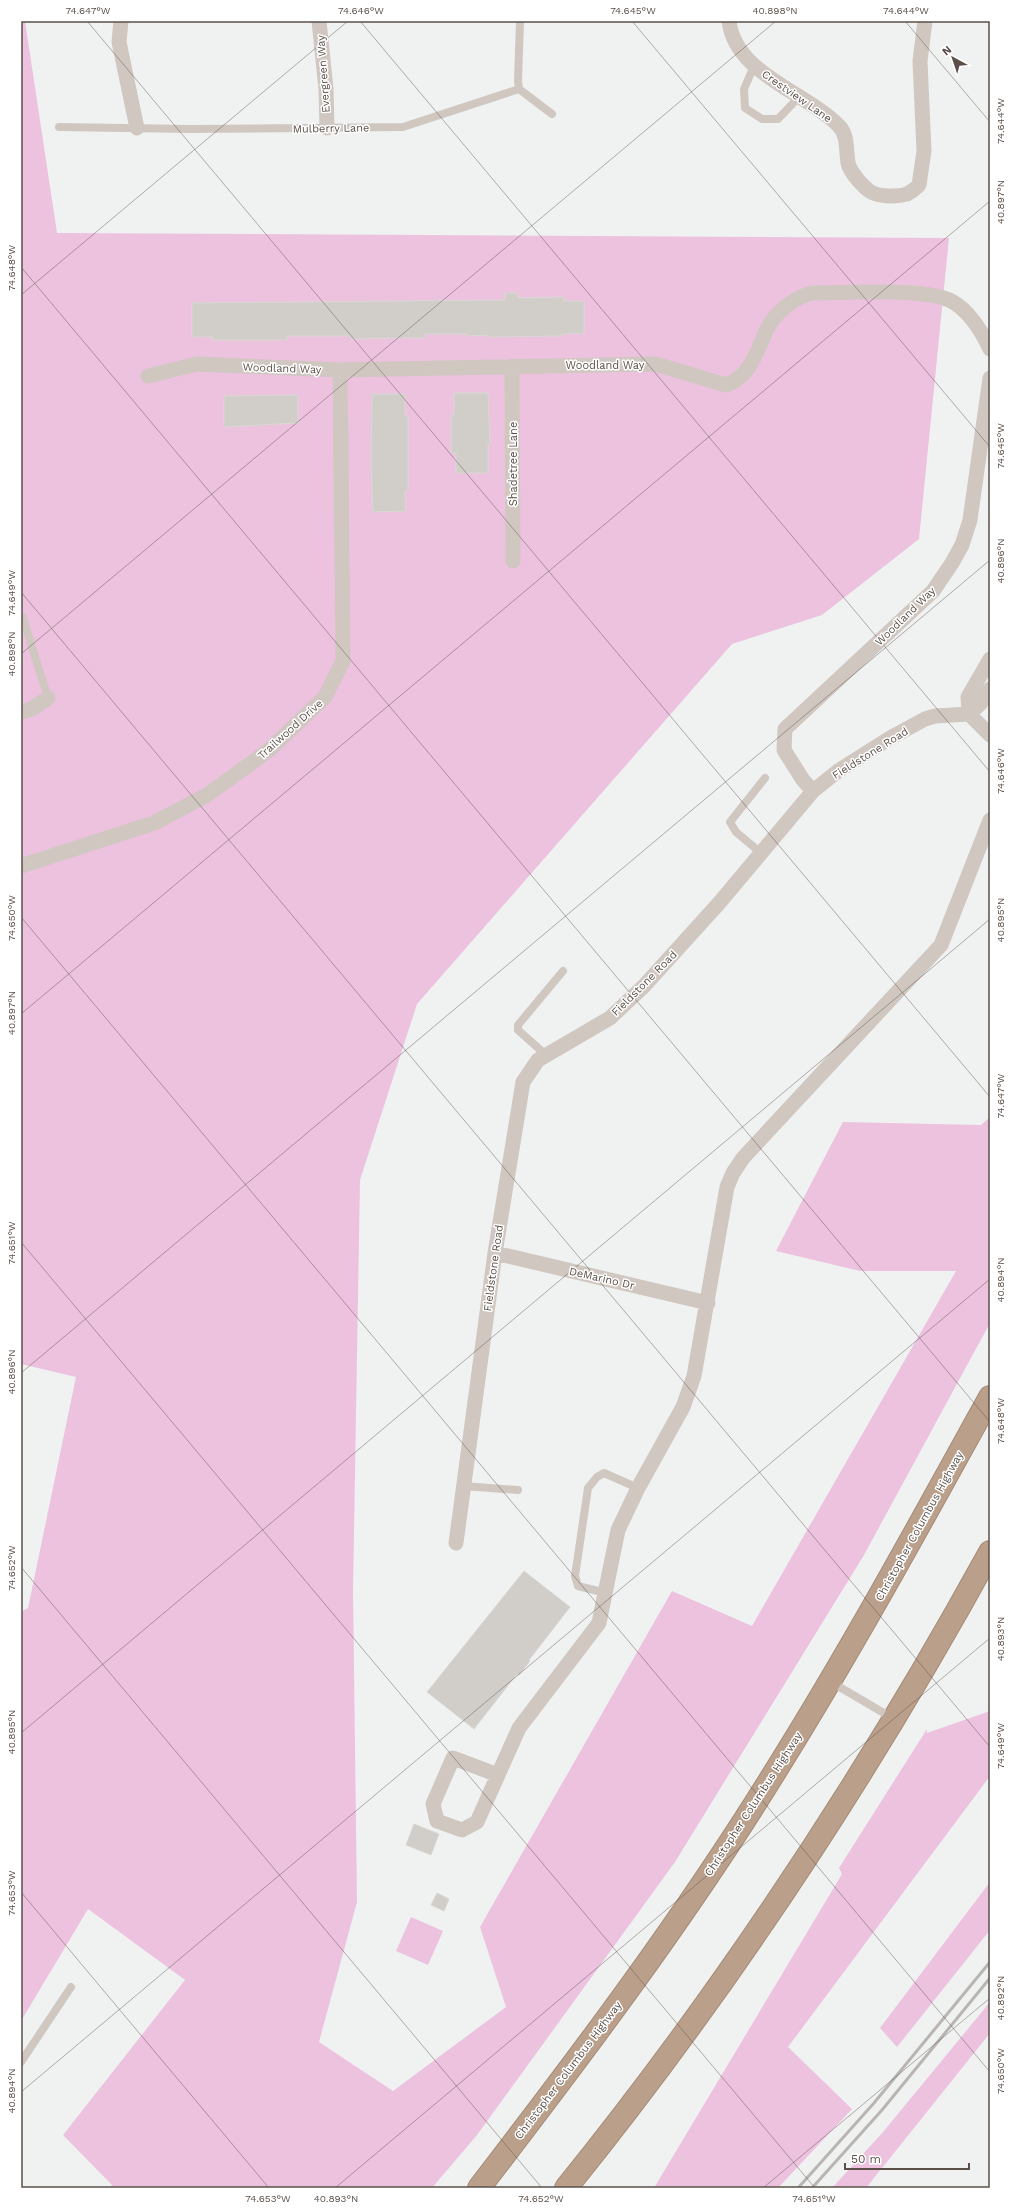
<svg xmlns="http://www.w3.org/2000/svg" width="1011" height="2209" font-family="'Work Sans',sans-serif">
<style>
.green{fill:#ecc2df}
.building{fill:#d1ceca;stroke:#dad8d4}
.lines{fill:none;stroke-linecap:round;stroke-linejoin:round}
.motorway-casing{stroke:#a68b76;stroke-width:24}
.service{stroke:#d0c7c1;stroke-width:8}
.minor{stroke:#d0c7c1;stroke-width:15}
.motorway{stroke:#ba9f8b;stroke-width:22}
.rail{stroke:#b9b6b2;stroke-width:3}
.ticks{fill:none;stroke:#5b5049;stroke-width:1;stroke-opacity:0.45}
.labels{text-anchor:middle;stroke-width:3;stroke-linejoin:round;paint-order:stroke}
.street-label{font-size:11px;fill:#5b5049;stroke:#fff}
.neatline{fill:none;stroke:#5b5049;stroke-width:1.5}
.ticks-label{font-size:10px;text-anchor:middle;fill:#5b5049}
</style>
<rect width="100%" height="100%" fill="#f0f2f2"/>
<!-- green -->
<path class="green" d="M21,21H25L57,233L949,238L919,539L822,615L732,644L417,1004L360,1180L353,1591L357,1902L319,2042L393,2091L506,2007L480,1927L672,1591L752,1626L956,1271H860L776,1251L843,1122L981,1125L990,1117V1323L864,1555L675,1862L477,2135L432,2188H110L112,2185L63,2135L185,1980L88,1909L21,2021V1612L28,1608L76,1377L21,1364Z
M990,1711V1776L788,2047L852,2109L778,2188H654L842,1874L839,1868L927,1729V1733Z
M990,1882V1930L897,2047L880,2028Z
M411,1917L443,1931L428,1965L396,1951Z
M990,2002V2033L866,2188H832L883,2132Z"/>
<!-- building -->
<path class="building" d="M505,293H518V298L564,297V301H584V333L562,334V336L488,337V335L467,336V334H425V338H397L351,339L350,336H287V340H213V337H192V303L505,300Z
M454,393H488L490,445H488V473H456V453H451V415H454Z
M372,394H405V416H408V490L405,491L406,511L373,512L371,463Z
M298,395V423L224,427V396Z
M524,1571L570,1607L529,1660L530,1661L519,1675L517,1674L474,1729L427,1692Z
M414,1824L439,1834L431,1855L406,1845Z
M437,1893L449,1899L444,1911L431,1905Z"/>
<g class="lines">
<defs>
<path id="motorway" d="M479,2188C582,2054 684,1919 773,1775C850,1652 920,1524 990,1397
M566,2188C726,1990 867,1776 990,1552"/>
</defs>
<!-- motorway casing -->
<use href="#motorway" class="motorway-casing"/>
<!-- service -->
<path class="service" d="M520,21L518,81L519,89L552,114
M754,66L744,89L745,108L762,119H778L799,97
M59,127L190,129L403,127L519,89
M23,618L48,698
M761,853L736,832L730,822L765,778
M546,1055L518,1030V1025L563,971
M463,1486L518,1490
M606,1593L578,1586L575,1576L588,1488L597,1477L604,1473L638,1488
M831,1682L894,1719
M21,2062L71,1987"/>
<!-- minor -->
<path class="minor" d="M121,21L119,42L137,128
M319,21L326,89L327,128
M729,21C735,74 806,92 839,126C848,135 846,151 848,163C850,172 863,187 871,192C879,197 898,197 907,194C911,192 916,188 919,185L924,151L920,61L925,21
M512,366L513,561
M148,376L197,364L340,370L655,364L726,385C752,376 757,349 768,327C778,310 793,299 811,293C843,293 928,287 953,302C970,312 982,332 990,349
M21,712L32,709L48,698
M969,714L968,697L990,659
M969,714L981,703L990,689
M969,714L990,735
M813,791L803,780L784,750L785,729L933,591L952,563L962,545L970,520L990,378
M21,866L154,823L207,795L269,750L325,697L343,661L340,370
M495,1253L708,1303
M456,1543L495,1253L523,1082L538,1060L610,1018L644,986L720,902L813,791L838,771L890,738L925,719L935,716L969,714
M498,1775L453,1758L433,1804L437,1821L462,1830L477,1822L519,1728L599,1623L618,1530L638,1488L683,1407L694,1376L727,1187L733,1173L743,1158L941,945L990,820"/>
<!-- motorway -->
<use href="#motorway" class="motorway"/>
<!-- rail -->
<path class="rail" d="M798,2188L874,2103L990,1962
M812,2188L882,2110L990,1978"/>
</g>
<!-- ticks -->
<path class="ticks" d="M87,21L990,1097M360,21L990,772M632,21L990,447M905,21L990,122M21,267L990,1422M21,295L348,21M21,592L990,1747M21,654L776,21M21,917L990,2072M21,1014L990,201M21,1242L815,2188M21,1373L990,560M21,1567L542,2188M21,1733L990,919M21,1892L269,2188M21,2092L990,1279M335,2188L990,1638M763,2188L990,1998"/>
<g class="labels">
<!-- street labels -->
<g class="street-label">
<text transform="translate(323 74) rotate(-94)" y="4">Evergreen Way</text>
<text transform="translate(797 96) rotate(35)" y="4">Crestview Lane</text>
<text transform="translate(331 128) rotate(-1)" y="4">Mulberry Lane</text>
<text x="605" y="369">Woodland Way</text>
<text transform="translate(282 368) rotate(2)" y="4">Woodland Way</text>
<text transform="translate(513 464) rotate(-90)" y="4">Shadetree Lane</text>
<text transform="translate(905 616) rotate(-44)" y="4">Woodland Way</text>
<text transform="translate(290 729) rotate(-42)" y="4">Trailwood Drive</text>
<text transform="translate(870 753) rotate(-32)" y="4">Fieldstone Road</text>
<text transform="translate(644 983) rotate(-45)" y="4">Fieldstone Road</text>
<text transform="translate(493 1268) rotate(-82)" y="4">Fieldstone Road</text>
<text transform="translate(602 1278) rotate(13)" y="4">DeMarino Dr</text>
<text transform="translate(919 1526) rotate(-61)" y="4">Christopher Columbus Highway</text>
<text transform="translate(753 1804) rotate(-57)" y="4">Christopher Columbus Highway</text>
<text transform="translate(568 2070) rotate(-53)" y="4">Christopher Columbus Highway</text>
</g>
</g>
<!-- border -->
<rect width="1011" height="2209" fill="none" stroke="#ffffff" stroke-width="44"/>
<!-- north arrow -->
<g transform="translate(953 58) rotate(320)" stroke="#ffffff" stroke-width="3" paint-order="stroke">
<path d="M0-3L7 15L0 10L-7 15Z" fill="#5b5049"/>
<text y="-6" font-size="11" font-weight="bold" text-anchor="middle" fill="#5b5049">N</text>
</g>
<!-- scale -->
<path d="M845 2163v6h124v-6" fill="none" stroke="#5b5049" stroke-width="2"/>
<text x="851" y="2163" font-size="12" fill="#5b5049" stroke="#ffffff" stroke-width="3" paint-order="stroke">50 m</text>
<rect x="22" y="22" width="967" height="2165" class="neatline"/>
<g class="ticks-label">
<text x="88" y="14">74.647°W</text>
<text x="361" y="14">74.646°W</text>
<text x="633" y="14">74.645°W</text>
<text x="775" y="14">40.898°N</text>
<text x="906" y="14">74.644°W</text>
<text transform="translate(1000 121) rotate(-90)" y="4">74.644°W</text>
<text transform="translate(1000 202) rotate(-90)" y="4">40.897°N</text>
<text transform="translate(11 268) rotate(-90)" y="4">74.648°W</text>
<text transform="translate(1000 446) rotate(-90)" y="4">74.645°W</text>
<text transform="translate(1000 561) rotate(-90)" y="4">40.896°N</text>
<text transform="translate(11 593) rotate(-90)" y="4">74.649°W</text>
<text transform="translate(11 654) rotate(-90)" y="4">40.898°N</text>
<text transform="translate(1000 771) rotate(-90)" y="4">74.646°W</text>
<text transform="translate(11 918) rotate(-90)" y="4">74.650°W</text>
<text transform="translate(1000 920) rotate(-90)" y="4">40.895°N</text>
<text transform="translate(11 1013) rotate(-90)" y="4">40.897°N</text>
<text transform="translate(1000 1096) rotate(-90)" y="4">74.647°W</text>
<text transform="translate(11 1243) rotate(-90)" y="4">74.651°W</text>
<text transform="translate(1000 1280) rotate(-90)" y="4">40.894°N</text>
<text transform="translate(11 1372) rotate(-90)" y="4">40.896°N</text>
<text transform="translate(1000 1421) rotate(-90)" y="4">74.648°W</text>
<text transform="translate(11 1568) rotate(-90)" y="4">74.652°W</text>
<text transform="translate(1000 1639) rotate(-90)" y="4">40.893°N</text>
<text transform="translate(11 1732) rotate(-90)" y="4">40.895°N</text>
<text transform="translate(1000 1746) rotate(-90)" y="4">74.649°W</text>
<text transform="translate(11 1893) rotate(-90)" y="4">74.653°W</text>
<text transform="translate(1000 1998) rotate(-90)" y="4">40.892°N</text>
<text transform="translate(1000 2071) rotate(-90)" y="4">74.650°W</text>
<text transform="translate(11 2091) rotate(-90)" y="4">40.894°N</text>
<text x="268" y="2202">74.653°W</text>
<text x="336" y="2202">40.893°N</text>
<text x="541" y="2202">74.652°W</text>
<text x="814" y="2202">74.651°W</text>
</g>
</svg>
